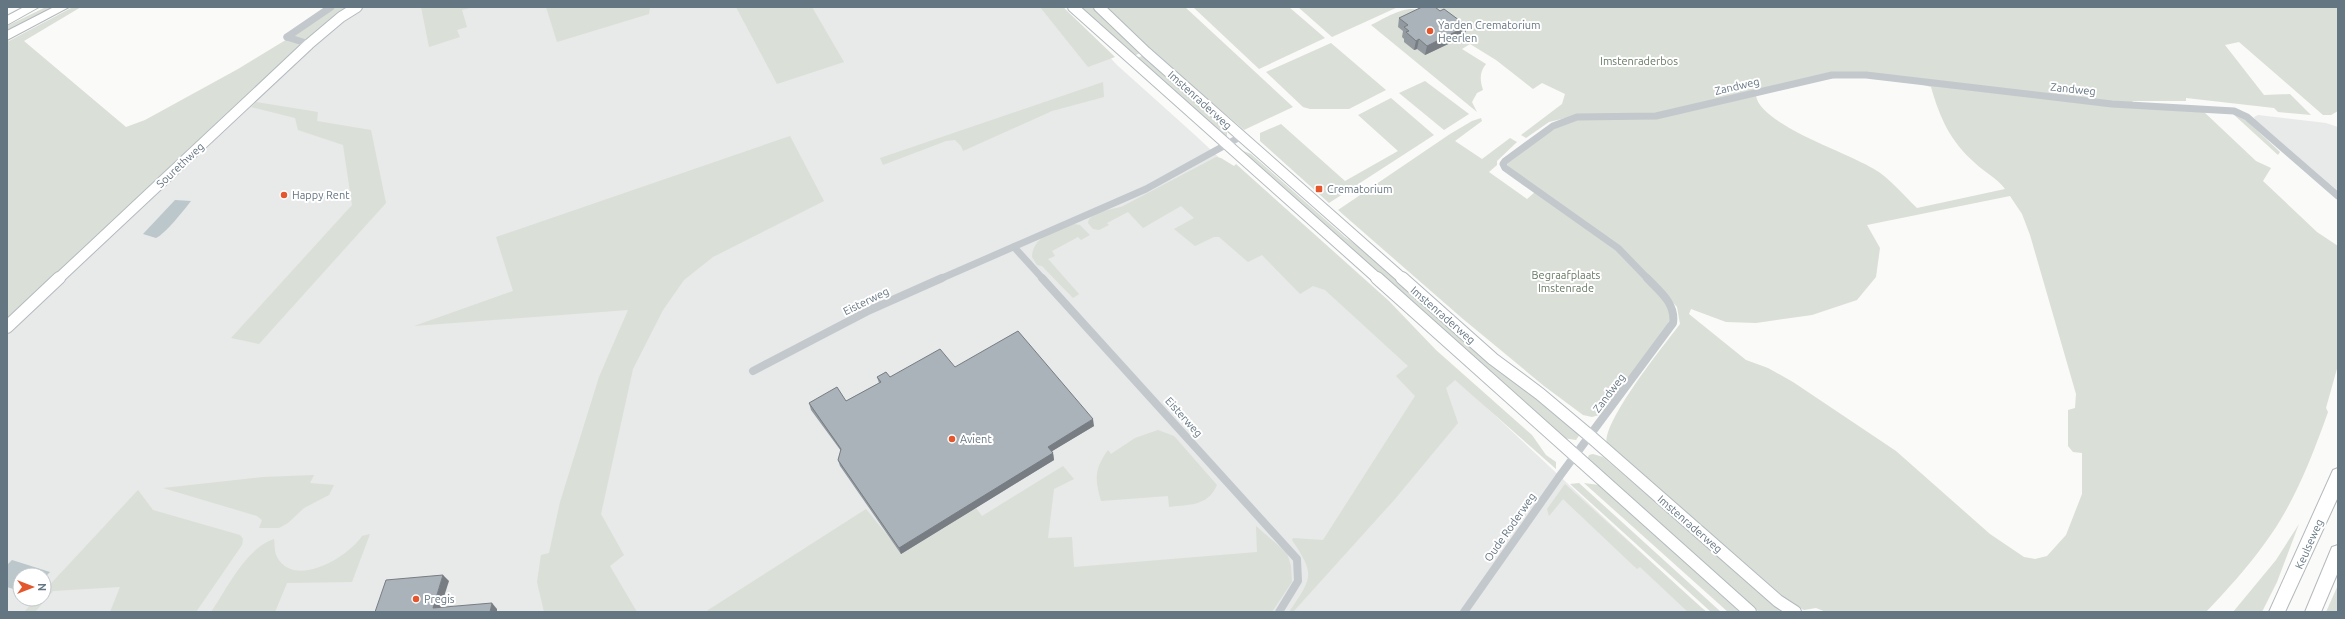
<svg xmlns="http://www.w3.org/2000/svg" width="2345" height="619" font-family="Ubuntu,sans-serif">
<rect width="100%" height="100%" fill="#fafaf8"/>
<!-- built -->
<g fill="#e8e9e9" fill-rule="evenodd">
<path d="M357,7h706l54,58 78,70 510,477h-1698v-285zM20,575h24v24h-24z"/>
<polygon points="2258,115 2326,123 2338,127 2338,191 2255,120 2254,117"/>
</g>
<!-- green -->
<g fill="#dadfd7" fill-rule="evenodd">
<polygon points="46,7 55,7 7,32 7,26"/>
<polygon points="73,7 81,7 24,41 126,127 145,120 238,69 284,41 332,7 357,7 7,322 7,42"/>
<polygon points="421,7 474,7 462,10 467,27 457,30 460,37 429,47"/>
<polygon points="546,7 650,7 649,14 557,42"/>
<polygon points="736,7 812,7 844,62 777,84"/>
<polygon points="1040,7 1063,7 1115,57 1088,67"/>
<polygon points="1076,7 1096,7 1142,52 1130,58"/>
<polygon points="1106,7 1185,7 1293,107 1244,130 1154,53"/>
<polygon points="1193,7 1289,7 1325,38 1259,69"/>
<polygon points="1298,7 1398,7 1332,37"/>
<path d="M1426,7h912v104l-7,4h-8l-84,-73 -14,3 39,50 26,-1 21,21 -33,-3 -4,-4 -88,-10v3h-54l2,2 69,8 53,50 15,7 -8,13 54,51 21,14v119l-12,43 2,4c-16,45 -34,92 -63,131 -18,25 -38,47 -59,69h-380l-10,-4 -12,2 -19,-9 -178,-156c-7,-21 58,-101 73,-121l-3,-17 -37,-40 -132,-99 -1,-6 5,-8 66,-39 -29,7 -23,16 -5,-3 41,-31 3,-10 -23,-11 -9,6 -37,-29 -26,-16 -8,5 24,15c-7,9 -6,16 -3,26l-6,3 -5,9 5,10 -106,-87c12,-6 34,-20 47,-15zM1854,76l59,6 18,5c9,31 19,54 44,76 9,9 22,15 30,26l-88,19c-13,-12 -27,-30 -43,-39 -25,-16 -113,-44 -118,-73l62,-16zM2010,196l12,18 8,21 46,159 -1,14 -7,2v36l5,6 9,1v41l-16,41 -19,21 -12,3 -11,-2 -34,-23 -94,-83 -103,-69 -25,-14 -22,-8 -57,-46 2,-5 35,13 30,1 56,-8 45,-15 19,-23 4,-29 -13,-23z"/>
<polygon points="1331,43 1386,90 1349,109 1310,109 1303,107 1266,72"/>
<polygon points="1144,55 1227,130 1227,137 1133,60"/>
<polygon points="1425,81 1469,114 1444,130 1399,93"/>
<polygon points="1103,82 1104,97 1052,111 963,151 961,146 955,140 946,141 883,165 880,158"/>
<polygon points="1391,98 1434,135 1329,203 1260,141 1260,133 1281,124 1345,181 1398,151 1358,115"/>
<polygon points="256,102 318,112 317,121 371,130 386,203 259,344 231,338 352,205 343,145 298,130 295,118 251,107"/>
<polygon points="2232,113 2247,121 2280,152 2278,155"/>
<polygon points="1481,118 1482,121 1455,141 1482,159 1510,138 1517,142 1497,161 1497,165 1489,172 1527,199 1535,192 1611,245 1665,297 1671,316 1667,326 1603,414 1592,417 1583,415 1544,386 1463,319 1338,210 1450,134 1472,121"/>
<polygon points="790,136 824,201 713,257 684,280 663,310 633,369 601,514 624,555 610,566 637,612 544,612 537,582 541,555 549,553 560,502 599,377 628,310 414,326 513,291 496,237"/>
<polygon points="1236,148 1251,154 1345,237 1380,262 1580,434 1576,440 1563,438"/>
<path d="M1216,157l5,1 13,8 2,-2 153,137 47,49 96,85 14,20 10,7v7l-101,-89 -9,8 12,35 -63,76 -102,113h-4c23,-34 27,-37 3,-72l1,-2 30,2 92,-144 -19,-20 12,-10 -83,-76 -12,-4 -13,8 -38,-39 -14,7 -29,-25h-5l-19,9 -21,-17 20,-11 -13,-12 -38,22 -15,-16 -21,11 2,2 -10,5 -6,-1 -5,-6c2,-13 26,-13 35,-17z"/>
<path d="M1074,224l6,1 10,10 -9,5 -3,-3 -26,14 3,5 -7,3 31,35 -6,4 -31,-32 -5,-1 -5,-8c1,-22 25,-26 42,-33z"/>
<path d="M1158,430l16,6 43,49c-10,22 -27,19 -48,22l-1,-11 -67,5c-6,-23 -7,-31 7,-51l3,4 24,-16z"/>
<polygon points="1593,454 1603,457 1709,548 1788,612 1759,612 1587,460 1589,455"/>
<polygon points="1063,466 1074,479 1054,489 1048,538 1072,537 1074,567 1257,552 1256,526 1287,553 1291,566 1292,582 1272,612 705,612 866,509 902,553 976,508 982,516"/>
<polygon points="314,475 310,483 334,485 329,495 304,508 288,523 279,528 259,528 262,520 257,516 163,488 263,477"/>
<polygon points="1579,483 1721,612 1711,612 1570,484"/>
<polygon points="1584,483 1599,485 1692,564 1714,589 1740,612 1728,612"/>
<polygon points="1565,484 1702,608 1707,612 1688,612 1640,567 1637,569 1563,499 1549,516 1547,509"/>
<polygon points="138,490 153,510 240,535 243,539 242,545 196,612 110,612 120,587 53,591 35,612 24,612 36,599 44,599 44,591"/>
<polygon points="2299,524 2277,582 2262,612 2233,612 2276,560"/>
<path d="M370,534l-18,48 -65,1 -12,29h-64c17,-25 34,-63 63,-73 1,6 0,12 3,18 18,33 72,-1 85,-21z"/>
<polygon points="2338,585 2338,612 2326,612"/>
</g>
<!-- water -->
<g fill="#bbc7cb">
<path d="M175,200l16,1c-7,9 -26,33 -35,37l-13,-4z"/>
<polygon points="12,560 50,572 44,578 44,575 20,575 20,591 7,587 7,565"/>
</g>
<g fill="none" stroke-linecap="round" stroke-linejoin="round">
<defs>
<g id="secondary-far1">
<polyline points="1073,7 1378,279"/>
<polyline points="1099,7 1146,52 1403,279"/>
<polyline points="58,279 309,44 341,17 357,7"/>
</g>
<g id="secondary">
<polyline points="1377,278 1750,612"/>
<polyline points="1402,278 1493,359 1540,394 1590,436 1778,601 1795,612"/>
<polyline points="7,327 59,278"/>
</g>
<g id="highway">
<polygon points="24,7 39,7 7,25 7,16"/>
<polygon points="54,7 69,7 7,40 7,31"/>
<polygon points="2338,468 2338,497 2285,612 2269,612 2333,470"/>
<polygon points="2338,545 2338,572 2321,612 2305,612 2332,547"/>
</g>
</defs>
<!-- secondary-far1 casing -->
<use href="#secondary-far1" stroke="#b3babf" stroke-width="12"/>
<!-- secondary casing -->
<use href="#secondary" stroke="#b3babf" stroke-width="14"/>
<!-- highway casing -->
<use href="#highway" stroke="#b4b9bd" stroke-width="2"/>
<!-- street-far1 -->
<g stroke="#c3c8cc" stroke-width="7">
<polyline points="287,37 331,7"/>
<polyline points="287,37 309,44"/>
<polyline points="1014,247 1043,279"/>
<polyline points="940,279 1146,189 1240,137"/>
<polyline points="1648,279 1618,248 1505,168 1503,164 1505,161 1553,126 1577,117 1656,116 1832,75 1866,75 2112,104 2234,111 2247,117 2338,196"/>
</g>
<!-- street -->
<g stroke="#c3c8cc" stroke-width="8">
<polyline points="1042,278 1297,559 1298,581 1279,612"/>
<polyline points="753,371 870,310 942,278"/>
<path d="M1464,612l95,-135 114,-154c3,-20 -14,-32 -26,-45"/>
</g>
<!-- secondary-far1 -->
<use href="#secondary-far1" stroke="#fff" stroke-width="10"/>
<!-- secondary -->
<use href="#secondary" stroke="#fff" stroke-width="12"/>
<!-- highway -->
<use href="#highway" fill="#fff" fill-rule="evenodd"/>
</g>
<!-- wall -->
<g fill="#929a9f">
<polygon points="1399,18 1465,36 1425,55 1417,49 1414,50 1404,42 1404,39 1402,37 1403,31 1398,27"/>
<polygon points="955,367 1094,426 1052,451 1053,453 1054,460 901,554 840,466 838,460 841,451 811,410 809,403 846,401 879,383 877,377 890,377"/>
</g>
<!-- shaded-wall -->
<g fill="#777d82">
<polygon points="1467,26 1465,36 1425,55 1427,46"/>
<polygon points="1419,39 1417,49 1414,50 1416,41"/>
<polygon points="1093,419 1094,426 1049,453 1048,447"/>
<polygon points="1053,453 1054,460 901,554 899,548"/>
<polygon points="443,575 449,581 439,612 433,608"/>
<polygon points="492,603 497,609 497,612 490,612"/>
</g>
<!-- building -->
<g fill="#aab3b9" stroke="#777d82">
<polygon points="1422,7 1435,7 1440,11 1444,9 1467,26 1427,46 1419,39 1416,41 1406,32 1409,31 1404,27 1408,25 1399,18"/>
<polygon points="1018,331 1093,419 1048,447 1053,453 899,548 838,460 841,449 809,403 837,387 846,401 881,382 877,377 886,372 890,377 940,349 955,367"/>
<polygon points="443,575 433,608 492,603 490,612 375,612 386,580"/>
</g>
<!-- markers -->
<g fill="#e4572e" stroke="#fff" stroke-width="1.5">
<circle cx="1430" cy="31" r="4"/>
<rect x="1315" y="185" width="8" height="8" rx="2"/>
<circle cx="284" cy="195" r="4"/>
<circle cx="952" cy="439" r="4"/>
<circle cx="416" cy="599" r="4"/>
</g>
<g text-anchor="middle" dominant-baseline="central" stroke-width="4" stroke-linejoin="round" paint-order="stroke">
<!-- poi labels -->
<g font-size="11" fill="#657683" stroke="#fff" text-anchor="start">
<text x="1438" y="25">Yarden Crematorium<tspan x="1438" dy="13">Heerlen</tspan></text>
<text x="1327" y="189">Crematorium</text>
<text x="292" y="195">Happy Rent</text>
<text x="960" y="439">Avient</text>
<text x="424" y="599">Pregis</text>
</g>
<!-- park labels -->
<g font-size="11" fill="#687a64" stroke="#fff">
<text x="1639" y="61">Imstenraderbos</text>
<text x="1566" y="275">Begraafplaats<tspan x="1566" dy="13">Imstenrade</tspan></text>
</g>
<!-- street labels -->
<g font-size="11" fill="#657683" stroke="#fff">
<text transform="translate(1737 86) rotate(-13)">Zandweg</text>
<text transform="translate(2073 89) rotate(6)">Zandweg</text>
<text transform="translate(1200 100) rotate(42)">Imstenraderweg</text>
<text transform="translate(180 165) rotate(-43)">Sourethweg</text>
<text transform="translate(866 301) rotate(-26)">Eisterweg</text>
<text transform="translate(1443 315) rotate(41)">Imstenraderweg</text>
<text transform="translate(1609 393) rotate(-53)">Zandweg</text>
<text transform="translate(1184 417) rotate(48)">Eisterweg</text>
<text transform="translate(1690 524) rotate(41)">Imstenraderweg</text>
<text transform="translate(1510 527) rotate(-55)">Oude Roderweg</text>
<text transform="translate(2309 544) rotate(-66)">Keulseweg</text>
</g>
</g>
<!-- border -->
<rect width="2345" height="619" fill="none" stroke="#657683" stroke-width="16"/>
<!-- north arrow -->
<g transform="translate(32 587) rotate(90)"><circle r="19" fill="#ffffff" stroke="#c1c8cd"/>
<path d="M0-3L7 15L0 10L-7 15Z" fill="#e4572e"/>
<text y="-6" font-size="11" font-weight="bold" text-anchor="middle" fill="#657683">N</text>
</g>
</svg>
